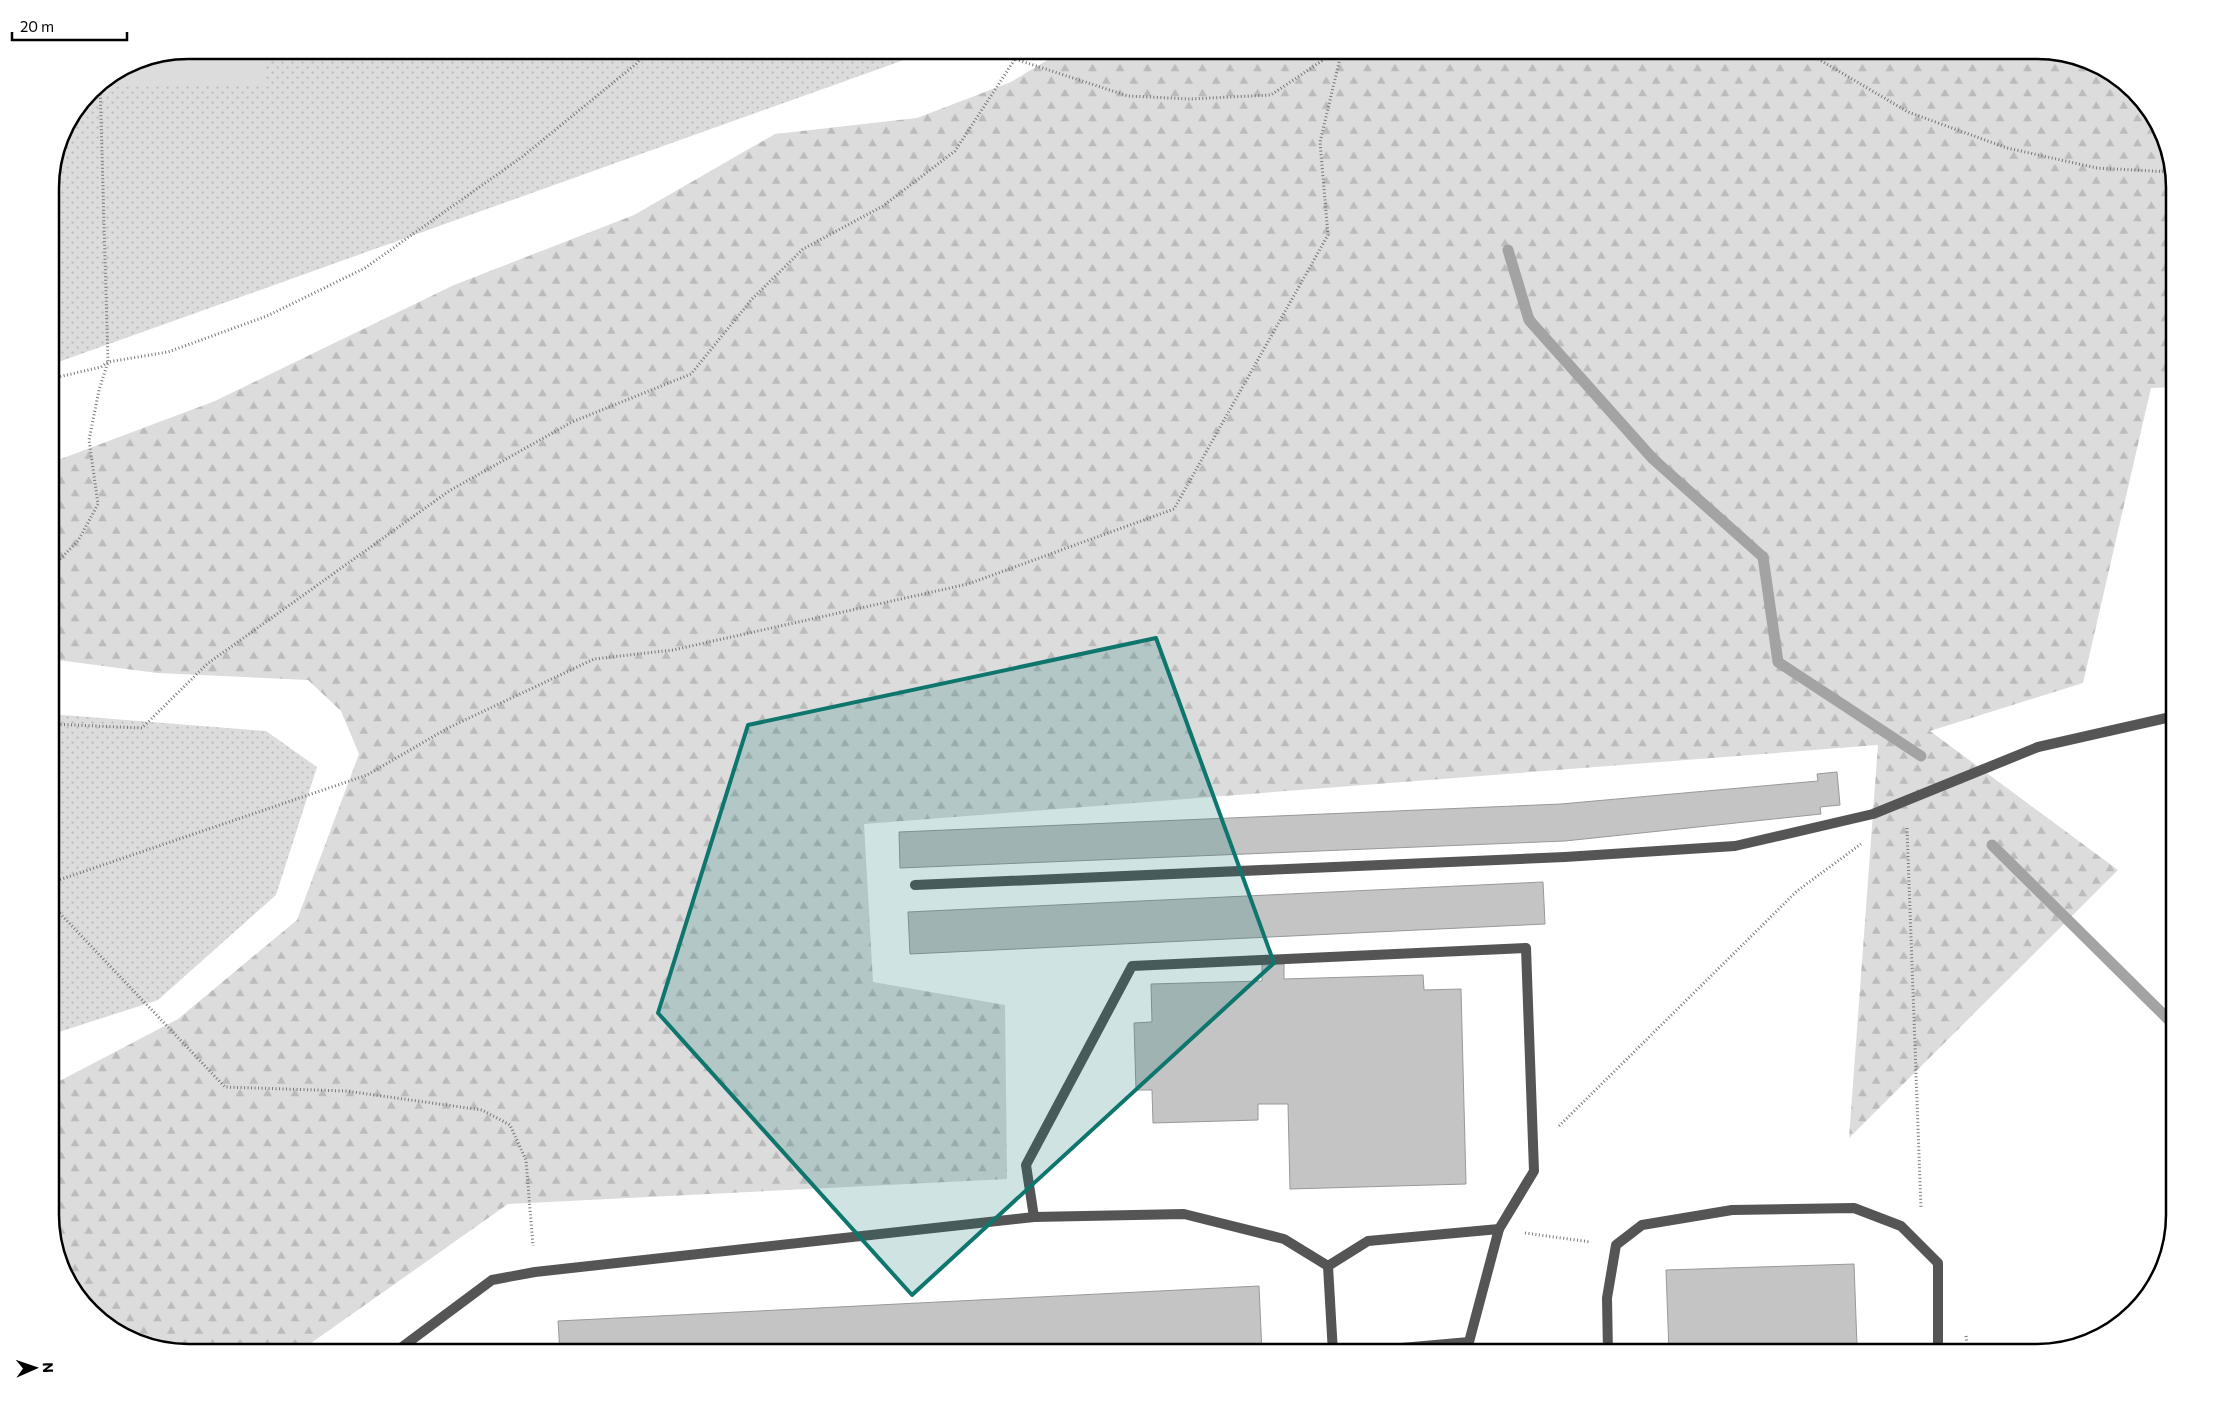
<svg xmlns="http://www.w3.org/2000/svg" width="2225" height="1403" font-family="Commissioner,sans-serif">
<defs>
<pattern id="grass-dots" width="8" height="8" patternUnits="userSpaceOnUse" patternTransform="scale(1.25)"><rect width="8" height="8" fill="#dcdcdc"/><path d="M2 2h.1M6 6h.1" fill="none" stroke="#bbb" stroke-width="1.8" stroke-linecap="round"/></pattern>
<pattern id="forest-firs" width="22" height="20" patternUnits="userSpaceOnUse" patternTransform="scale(1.25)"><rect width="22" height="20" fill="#dcdcdc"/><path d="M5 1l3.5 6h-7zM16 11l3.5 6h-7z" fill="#bbb"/></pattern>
</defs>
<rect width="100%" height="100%" fill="#fff"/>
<!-- grass -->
<g fill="url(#grass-dots)">
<polygon points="187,50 932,50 50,365 50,179 61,135 90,90 135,60"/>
<polygon points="50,714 266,731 317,767 276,895 158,1000 50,1035"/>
</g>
<!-- forest -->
<polygon fill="url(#forest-firs)" points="1064,50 2038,50 2114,73 2157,119 2175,187 2175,387 2151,388 2083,683 1930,731 2118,870 1849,1138 1878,745 864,824 873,982 1005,1005 1007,1179 508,1204 297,1353 187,1353 111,1330 68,1284 50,1224 50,1086 178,1019 297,920 359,754 341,711 308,680 157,673 50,659 50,463 215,401 454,285 634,215 775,134 917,118 1011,82"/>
<!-- park -->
<polygon fill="#dcdcdc" points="187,50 266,50 266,85 105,87 105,80 135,60"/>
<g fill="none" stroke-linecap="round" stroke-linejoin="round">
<!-- stream -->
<g stroke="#a3a3a3" stroke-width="11">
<polyline points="1508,250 1529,320 1653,459 1763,557 1778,662 1921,756"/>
<polyline points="1992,845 2175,1026"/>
</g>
</g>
<!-- building -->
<g fill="#c4c4c4" stroke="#999">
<polygon points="1837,772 1840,805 1820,807 1821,814 1565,841 900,868 899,832 1561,804 1818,781 1817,774"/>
<polygon points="1543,882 1545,924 910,954 908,912"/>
<polygon points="1284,964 1284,979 1423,975 1424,990 1461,989 1466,1184 1290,1189 1288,1104 1258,1104 1258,1120 1153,1123 1152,1090 1136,1090 1134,1023 1152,1022 1151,984 1262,981 1262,965"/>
<polygon points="1854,1264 1857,1346 1669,1352 1666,1270"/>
<polygon points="1259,1286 1262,1353 560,1353 558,1321"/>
</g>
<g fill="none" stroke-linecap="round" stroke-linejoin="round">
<!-- path -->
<g stroke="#777" stroke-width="3" stroke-dasharray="1 2.5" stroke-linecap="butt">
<polyline points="961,50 969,54 1015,59 1128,96 1190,99 1271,95 1338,50"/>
<polyline points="1803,50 1908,112 2007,148 2097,168 2171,172"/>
<polyline points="50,379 101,367 108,362 168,352 267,316 365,268 522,157 636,64 648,50"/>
<polyline points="50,569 78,541 98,504 89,440 99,390 108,362 100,84"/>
<polyline points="50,724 142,728 207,664 449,491 572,422 691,374 752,299 803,249 883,206 955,151 1015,59 1024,50"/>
<polyline points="1907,828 1921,1209"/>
<polyline points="50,883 367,775 448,728 594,659 673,650 968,584 1174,509 1328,235 1320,142 1342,50"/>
<polyline points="50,903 225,1087 346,1091 482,1110 510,1125 526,1160 533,1246"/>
<polyline points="1559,1126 1797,891 1861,844"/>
<polyline points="1525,1233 1591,1242"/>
<polyline points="1966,1336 1968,1353"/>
</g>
<!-- service -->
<g stroke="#555" stroke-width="10">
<polyline points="915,885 1565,857 1735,846 1873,814 2038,747 2175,716"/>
<polyline points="1034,1217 1026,1165 1132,966 1526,948 1534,1171 1499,1229 1469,1342"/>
<polyline points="1328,1266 1368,1241 1499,1229"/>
<polyline points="394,1353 492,1280 535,1272 1034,1217 1184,1214 1284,1239 1328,1266 1333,1353"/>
<polyline points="1345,1353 1469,1342 1470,1353"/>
<polyline points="1608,1353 1607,1298 1616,1245 1642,1225 1732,1210 1854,1208 1901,1226 1938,1263 1938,1353"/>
</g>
</g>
<!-- marked area -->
<path fill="#0f766e" fill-opacity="0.2" stroke="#0f766e" stroke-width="4" stroke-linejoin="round" d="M1156,638l118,325 -362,332 -254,-282 90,-288z"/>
<!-- crop -->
<path d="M0 0H2225V1403H0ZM188 59H2037A129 129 0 0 1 2166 188V1215A129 129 0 0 1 2037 1344H188A129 129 0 0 1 59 1215V188A129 129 0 0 1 188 59Z" fill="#fff" fill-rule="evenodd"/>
<path fill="none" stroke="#000" stroke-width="2.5" d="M188 59H2037A129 129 0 0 1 2166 188V1215A129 129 0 0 1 2037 1344H188A129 129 0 0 1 59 1215V188A129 129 0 0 1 188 59Z"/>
<!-- north arrow -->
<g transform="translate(35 1368) rotate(88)" stroke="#ffffff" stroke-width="4" paint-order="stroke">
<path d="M0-4L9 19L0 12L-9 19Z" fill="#000000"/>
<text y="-8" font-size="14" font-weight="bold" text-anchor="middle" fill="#000000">N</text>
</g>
<!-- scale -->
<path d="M12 32v8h115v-8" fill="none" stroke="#000000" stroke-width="2.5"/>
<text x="20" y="32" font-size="15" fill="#000000" stroke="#ffffff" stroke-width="4" paint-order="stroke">20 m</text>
</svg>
